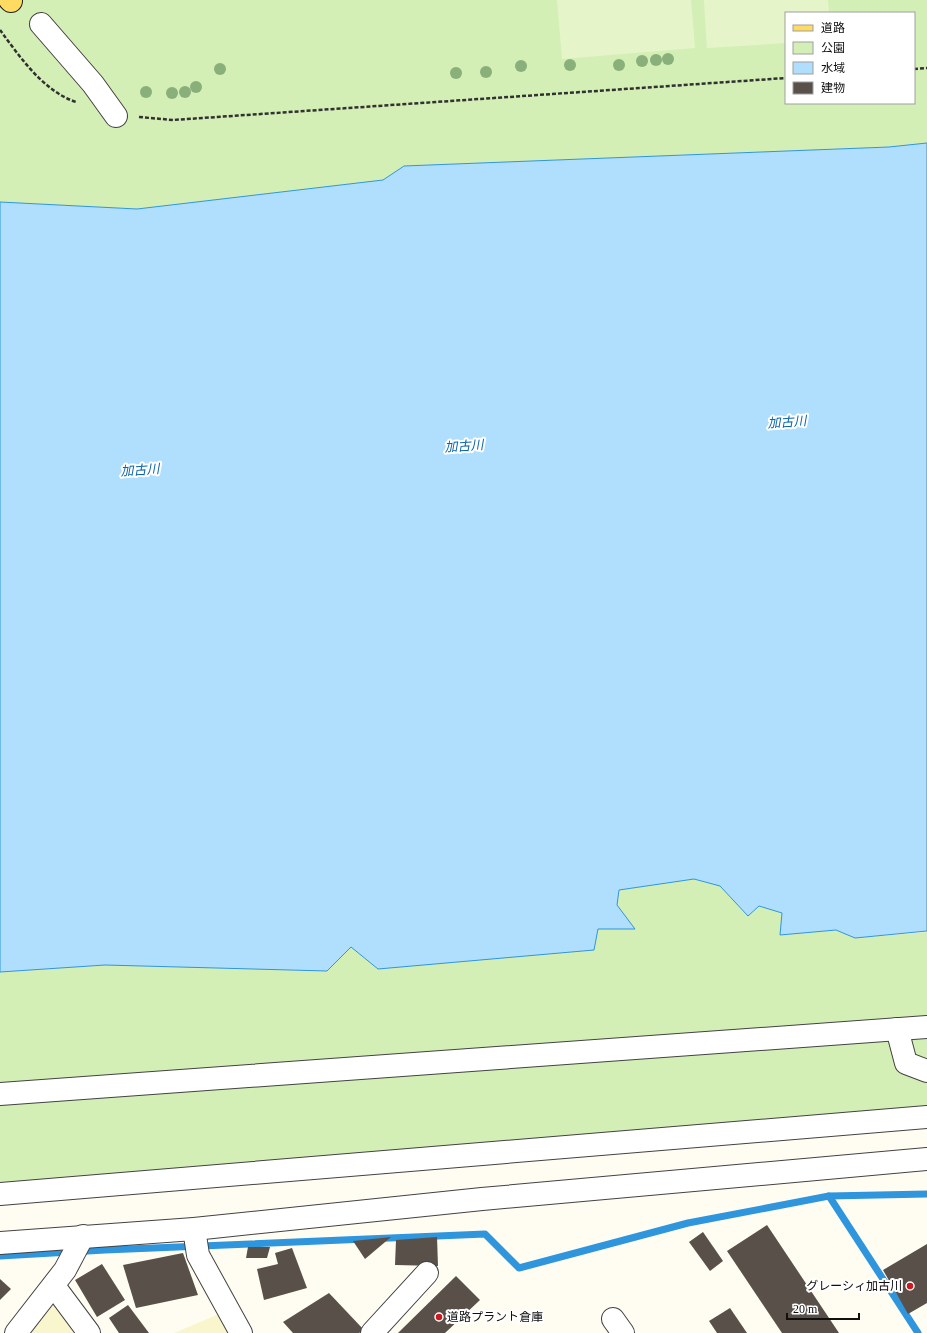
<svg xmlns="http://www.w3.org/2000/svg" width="927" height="1333" font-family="'Times New Roman','Noto Sans JP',serif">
<rect width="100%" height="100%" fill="#fffdf2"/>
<!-- farmland -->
<g fill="#f9f6ce">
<polygon points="54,1304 77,1333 27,1333"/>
<polygon points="219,1314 230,1333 174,1333"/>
</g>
<!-- green -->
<g fill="#d3efb6" fill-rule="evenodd">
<path d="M0,0h927v143l-38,4 -485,19 -21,14 -246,29 -137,-7zM786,13h128v90h-128z"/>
<polygon points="694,879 720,886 748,916 759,906 782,913 780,935 836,930 855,938 927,932 927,1117 0,1187 0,972 351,947 594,950 598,929 617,905 619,890"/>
</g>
<!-- pitch -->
<g fill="#e5f5c9">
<polygon points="557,0 691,0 695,48 562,59"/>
<polygon points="704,0 828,0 829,13 786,13 786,43 707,48"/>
</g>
<!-- water -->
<polygon fill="#b0dffd" stroke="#2f95dc" points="927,143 927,931 855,938 836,930 780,935 782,913 759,906 748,916 720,886 694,879 619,890 617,905 635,929 598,929 594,950 378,969 351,947 327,971 105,965 0,972 0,202 137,209 383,180 404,166 889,147"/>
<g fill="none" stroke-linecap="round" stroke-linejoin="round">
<!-- stream -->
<g stroke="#2f95dc" stroke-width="7">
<polyline points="829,1196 927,1194"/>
<polyline points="0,1256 105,1250 485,1234 519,1268 688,1223 829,1196 918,1333"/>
</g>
</g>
<!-- building -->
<g fill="#59504a">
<polygon points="767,1225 839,1333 782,1333 727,1251"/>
<polygon points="703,1232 723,1261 710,1271 689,1242"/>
<polygon points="391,1237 365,1259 353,1241"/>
<polygon points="437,1237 438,1266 395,1265 396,1240"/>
<polygon points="927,1244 927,1303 908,1314 883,1270"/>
<polygon points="248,1247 270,1247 267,1258 246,1258"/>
<polygon points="292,1248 307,1288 264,1300 257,1269 278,1264 275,1253"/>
<polygon points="183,1253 198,1295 136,1308 123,1265"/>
<polygon points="102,1264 125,1300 97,1317 75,1280"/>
<polygon points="456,1276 480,1300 445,1333 398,1333"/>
<polygon points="0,1279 11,1289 0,1300"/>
<polygon points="329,1293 364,1330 359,1333 293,1333 283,1322"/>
<polygon points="128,1305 149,1333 119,1333 109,1318"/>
<polygon points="730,1308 747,1333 717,1333 709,1321"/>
</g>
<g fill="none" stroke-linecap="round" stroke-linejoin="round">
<defs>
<g id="minor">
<polyline points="41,24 93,84 116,116"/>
<polyline points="897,1029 906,1063 927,1071"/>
<polyline points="0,1094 927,1027"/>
<polyline points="0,1194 927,1117"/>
<polyline points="194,1229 198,1255 241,1333"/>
<polyline points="0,1243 194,1229 482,1199 927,1159"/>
<polyline points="54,1286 89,1333"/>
<polyline points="613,1319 623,1333"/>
<polyline points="16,1333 65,1270 83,1236"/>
<polyline points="372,1333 427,1273"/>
</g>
<polyline id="major" points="10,0 11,1"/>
</defs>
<!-- minor casing -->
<use href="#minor" stroke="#424242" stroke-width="24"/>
<!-- major casing -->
<use href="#major" stroke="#202020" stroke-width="24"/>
<!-- path -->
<g stroke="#313131" stroke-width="2.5" stroke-dasharray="4 2" stroke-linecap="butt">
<path d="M0,30c20,27 43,61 76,72"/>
<polyline points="914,69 927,68"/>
<polyline points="139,117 173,120 786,78"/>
</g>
<!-- minor -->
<use href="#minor" stroke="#fff" stroke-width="22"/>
<!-- major -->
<use href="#major" stroke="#ffdb62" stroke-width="22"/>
</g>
<!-- trees -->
<g fill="#89af7a">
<circle cx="668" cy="59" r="6"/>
<circle cx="656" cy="60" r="6"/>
<circle cx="642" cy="61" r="6"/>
<circle cx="570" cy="65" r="6"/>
<circle cx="619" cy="65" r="6"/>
<circle cx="521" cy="66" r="6"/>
<circle cx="220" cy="69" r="6"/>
<circle cx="486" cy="72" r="6"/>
<circle cx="456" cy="73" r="6"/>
<circle cx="196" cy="87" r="6"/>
<circle cx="146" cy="92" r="6"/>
<circle cx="185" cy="92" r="6"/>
<circle cx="172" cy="93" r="6"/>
</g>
<!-- markers -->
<g fill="#cf171e" stroke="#fff" stroke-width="1.5">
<circle cx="910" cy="1286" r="4"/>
<circle cx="439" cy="1317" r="4"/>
</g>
<g text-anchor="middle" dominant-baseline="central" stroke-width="4" stroke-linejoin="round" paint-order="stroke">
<!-- poi labels -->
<g font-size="12" fill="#0f0f0f" stroke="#fff" text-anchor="end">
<text x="902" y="1286">グレーシィ加古川</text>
<text x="447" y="1317" text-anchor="start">道路プラント倉庫</text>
</g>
<!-- water labels -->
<g font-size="13" font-style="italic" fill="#0a65b0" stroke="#fff">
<text transform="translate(787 422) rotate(-4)">加古川</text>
<text transform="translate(464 446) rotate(-4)">加古川</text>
<text transform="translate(140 470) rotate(-4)">加古川</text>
</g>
</g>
<!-- legend -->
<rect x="785" y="12" width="130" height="92" fill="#ffffff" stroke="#9f9f9f"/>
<rect x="793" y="25" width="20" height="6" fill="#ffdb62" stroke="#9f9f9f"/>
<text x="821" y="32" font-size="12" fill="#0f0f0f">道路</text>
<rect x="793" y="42" width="20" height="12" fill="#d3efb6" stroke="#9f9f9f"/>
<text x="821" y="52" font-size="12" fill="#0f0f0f">公園</text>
<rect x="793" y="62" width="20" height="12" fill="#b0dffd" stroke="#9f9f9f"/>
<text x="821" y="72" font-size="12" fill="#0f0f0f">水域</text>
<rect x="793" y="82" width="20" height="12" fill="#59504a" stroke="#9f9f9f"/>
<text x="821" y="92" font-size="12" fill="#0f0f0f">建物</text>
<!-- scale -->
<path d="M787 1313v6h72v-6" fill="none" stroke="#0f0f0f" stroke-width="2"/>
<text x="793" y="1313" font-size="12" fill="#0f0f0f" stroke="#ffffff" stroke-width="3" paint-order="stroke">20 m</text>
</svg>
